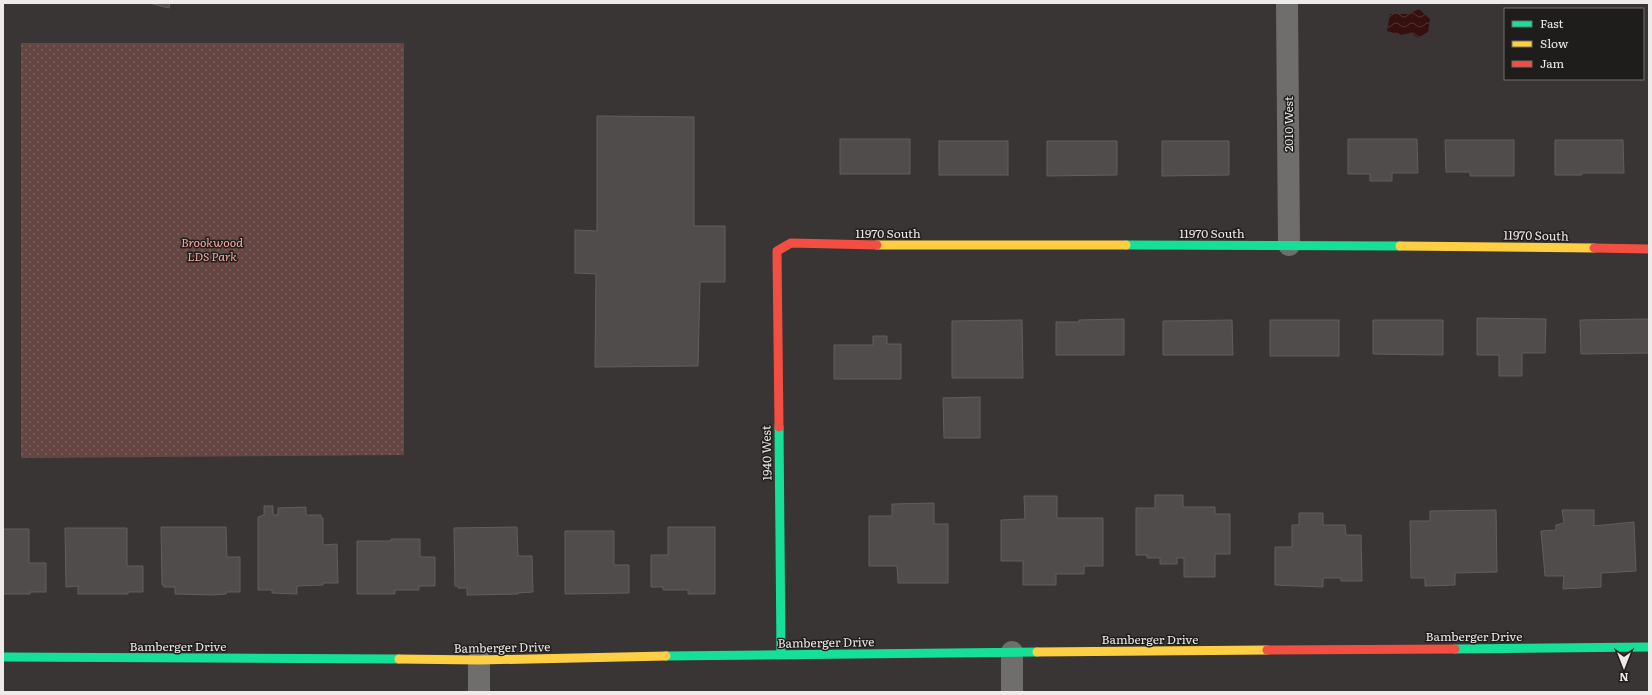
<svg xmlns="http://www.w3.org/2000/svg" width="1652" height="695" font-family="Literata,serif">
<defs>
<pattern id="grass-dots" width="8" height="8" patternUnits="userSpaceOnUse"><rect width="8" height="8" fill="#654643"/><path d="M2 2h.1M6 6h.1" fill="none" stroke="#7b615e" stroke-width="1.8" stroke-linecap="round"/></pattern>
<pattern id="water-waves" width="16" height="10" patternUnits="userSpaceOnUse"><rect width="16" height="10" fill="#35100e"/><path d="M0 5q4-4 8 0t8 0" fill="none" stroke="#533331"/></pattern>
</defs>
<rect width="100%" height="100%" fill="#393534"/>
<!-- grass -->
<polygon fill="url(#grass-dots)" points="21,43 404,43 404,455 21,458"/>
<!-- water -->
<polygon fill="url(#water-waves)" points="1419,9 1430,19 1428,32 1418,38 1411,33 1400,35 1387,31 1390,14 1409,14"/>
<!-- building -->
<g fill="#4f4c4b" stroke="#625e5e">
<polygon points="149,3 170,3 169,8"/>
<polygon points="597,116 694,117 694,226 725,226 725,282 700,282 698,366 595,367 596,274 575,273 575,230 597,231"/>
<rect x="840" y="139" width="70" height="35"/>
<polygon points="1348,139 1417,139 1418,173 1392,173 1392,181 1370,181 1370,174 1348,174"/>
<polygon points="1445,140 1514,140 1514,176 1470,176 1470,172 1446,172"/>
<polygon points="1555,140 1623,140 1624,173 1582,173 1582,175 1555,175"/>
<rect x="939" y="141" width="69" height="34"/>
<polygon points="1047,141 1117,141 1117,175 1047,176"/>
<polygon points="1162,141 1229,141 1229,175 1162,176"/>
<polygon points="1477,318 1546,319 1545,353 1522,353 1522,376 1499,376 1499,355 1477,355"/>
<polygon points="1124,319 1124,355 1056,355 1056,322 1079,322 1079,320"/>
<polygon points="1649,319 1649,353 1581,354 1580,320"/>
<polygon points="1022,320 1023,378 952,378 952,321"/>
<polygon points="1232,320 1233,355 1163,355 1163,321"/>
<rect x="1270" y="320" width="69" height="36"/>
<polygon points="1373,320 1443,320 1443,355 1373,354"/>
<polygon points="873,336 887,336 887,344 901,344 901,379 834,379 834,345 873,345"/>
<polygon points="980,397 980,438 944,438 943,398"/>
<polygon points="1155,495 1183,495 1183,507 1215,507 1215,514 1230,514 1230,554 1215,554 1215,577 1184,577 1184,558 1177,558 1177,564 1160,564 1160,558 1147,558 1147,555 1136,555 1136,508 1155,508"/>
<polygon points="1024,496 1057,496 1057,518 1103,518 1103,566 1084,566 1084,574 1056,574 1056,585 1023,585 1023,561 1001,561 1001,520 1025,519"/>
<polygon points="934,503 934,524 948,524 948,583 898,583 897,566 869,566 869,516 892,516 892,504"/>
<polygon points="264,506 273,506 273,515 278,515 278,508 306,507 306,515 321,515 321,518 323,518 323,545 337,544 338,583 323,583 323,585 297,586 297,594 272,593 272,590 258,590 258,517 264,515"/>
<polygon points="1496,510 1497,572 1455,573 1455,585 1425,586 1425,578 1411,578 1410,521 1430,521 1430,511"/>
<polygon points="1562,510 1594,510 1594,526 1634,522 1636,571 1601,573 1601,587 1563,589 1564,576 1545,576 1541,531 1556,530 1556,525 1564,523"/>
<polygon points="1299,513 1323,513 1323,525 1345,525 1346,535 1361,535 1362,581 1341,581 1341,578 1323,578 1323,587 1275,585 1275,547 1292,547 1292,525 1299,525"/>
<polygon points="161,527 226,527 227,557 240,557 240,592 226,592 226,594 214,595 175,594 175,587 164,587 164,585 162,585"/>
<polygon points="517,527 518,556 532,556 533,592 518,593 518,594 467,595 467,588 458,588 458,586 455,586 454,528"/>
<polygon points="668,527 715,527 715,594 688,594 688,590 663,590 663,587 651,587 651,555 668,555"/>
<polygon points="65,528 127,528 127,566 143,566 143,592 128,592 128,594 78,594 78,586 66,587"/>
<polygon points="3,529 29,529 29,563 46,563 46,592 30,592 30,594 3,594"/>
<polygon points="565,531 614,531 614,565 629,565 629,593 565,594"/>
<polygon points="391,539 420,539 420,557 435,557 435,586 419,586 419,590 395,590 395,594 357,594 357,541 391,541"/>
</g>
<g fill="none" stroke-linecap="round" stroke-linejoin="round">
<!-- street -->
<g stroke="#706e6d" stroke-width="22">
<polyline points="1287,3 1289,245"/>
<polyline points="1012,652 1012,692"/>
<polyline points="479,660 479,692"/>
</g>
<!-- fast -->
<g stroke="#16e098" stroke-width="9">
<polyline points="1126,245 1400,246"/>
<polyline points="779,427 781,654"/>
<polyline points="1455,649 1649,647"/>
<polyline points="666,656 1037,652"/>
<polyline points="3,657 399,659"/>
</g>
<!-- slow -->
<g stroke="#ffcf43" stroke-width="9">
<polyline points="877,245 1126,245"/>
<polyline points="1400,246 1594,248"/>
<polyline points="1037,652 1267,650"/>
<polyline points="399,659 479,660 666,656"/>
</g>
<!-- jam -->
<g stroke="#f24e42" stroke-width="9">
<polyline points="1594,248 1649,249"/>
<polyline points="779,427 777,251 791,243 877,245"/>
<polyline points="1267,650 1455,649"/>
</g>
</g>
<g text-anchor="middle" dominant-baseline="central" stroke-width="3" stroke-linejoin="round" paint-order="stroke">
<!-- street labels -->
<g font-size="12" fill="#eeeae9" stroke="#1f1c1c">
<text transform="translate(1288 124) rotate(-90)">2010 West</text>
<text x="888" y="233">11970 South</text>
<text x="1212" y="233">11970 South</text>
<text transform="translate(1536 235) rotate(1)">11970 South</text>
<text transform="translate(766 453) rotate(-91)">1940 West</text>
<text x="1474" y="636">Bamberger Drive</text>
<text x="1150" y="639">Bamberger Drive</text>
<text transform="translate(826 642) rotate(-1)">Bamberger Drive</text>
<text x="178" y="646">Bamberger Drive</text>
<text transform="translate(502 647) rotate(-1)">Bamberger Drive</text>
</g>
<!-- park labels -->
<g font-size="12" font-style="italic" fill="#faaaa1" stroke="#1f1c1c">
<text x="212" y="242">Brookwood<tspan x="212" dy="14">LDS Park</tspan></text>
</g>
</g>
<!-- border -->
<rect width="1652" height="695" fill="none" stroke="#eeeae9" stroke-width="8"/>
<!-- legend -->
<rect x="1504" y="8" width="140" height="72" fill="#1f1c1c" stroke="#726e6e"/>
<rect x="1512" y="21" width="20" height="6" fill="#16e098" stroke="#726e6e"/>
<text x="1540" y="28" font-size="12" fill="#eeeae9">Fast</text>
<rect x="1512" y="41" width="20" height="6" fill="#ffcf43" stroke="#726e6e"/>
<text x="1540" y="48" font-size="12" fill="#eeeae9">Slow</text>
<rect x="1512" y="61" width="20" height="6" fill="#f24e42" stroke="#726e6e"/>
<text x="1540" y="68" font-size="12" fill="#eeeae9">Jam</text>
<!-- north arrow -->
<g transform="translate(1624 667) rotate(180)" stroke="#1f1c1c" stroke-width="3" paint-order="stroke">
<path d="M0-3L7 15L0 10L-7 15Z" fill="#eeeae9"/>
<text y="-6" font-size="11" font-weight="bold" text-anchor="middle" fill="#eeeae9">N</text>
</g>
</svg>
